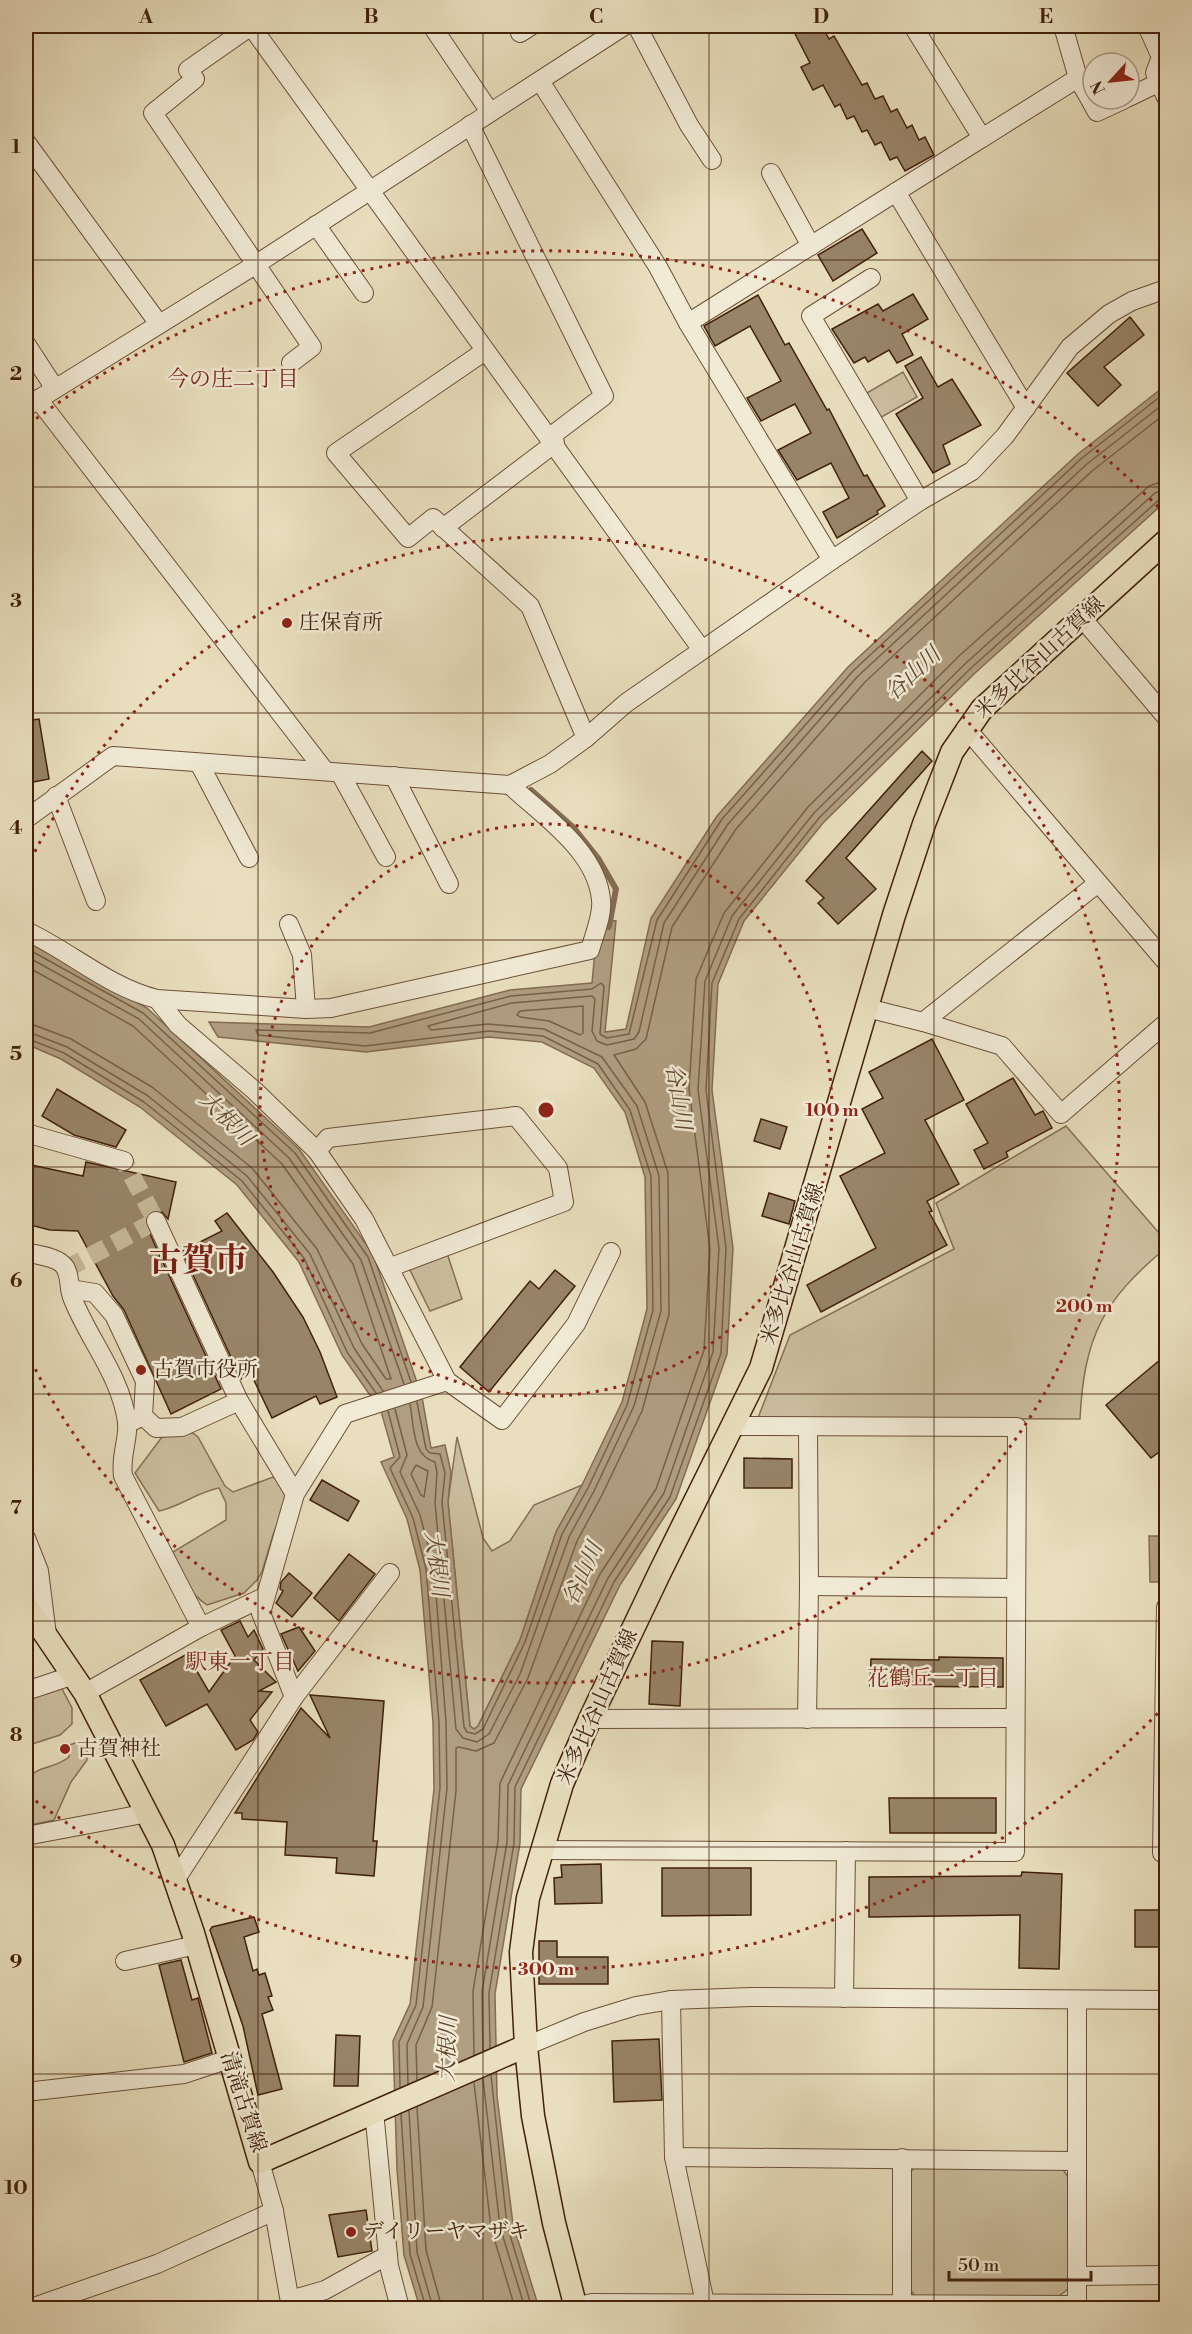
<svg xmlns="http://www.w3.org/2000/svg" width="1192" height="2334" font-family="'Libre Bodoni','Noto Serif JP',serif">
<rect width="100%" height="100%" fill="#e9dfbe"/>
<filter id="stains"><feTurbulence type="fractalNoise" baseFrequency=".00333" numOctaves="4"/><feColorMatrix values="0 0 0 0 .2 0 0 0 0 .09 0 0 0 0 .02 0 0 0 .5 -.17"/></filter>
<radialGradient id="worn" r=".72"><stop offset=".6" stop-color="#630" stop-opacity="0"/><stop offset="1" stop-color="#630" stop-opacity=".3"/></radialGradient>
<!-- green -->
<g fill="#ccbfa0" stroke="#867056" stroke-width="1.5">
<polygon points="903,372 917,397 878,419 865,394"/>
<path d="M1066,1126l100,115v7c-63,52 -82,89 -86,171l-322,-1 32,-83 164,-86 -18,-46z"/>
<polygon points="447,1253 462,1299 430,1311 410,1270 415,1262"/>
<path d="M193,1433l5,4 27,49 8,6 40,-15 8,7 7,15 -15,36 -11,37 -5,8 -13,13 -37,12c-19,-13 -29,-30 -34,-53l53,-32v-17l-7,-15c-22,4 -39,19 -60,23l-24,-38 27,-36z"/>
<polygon points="457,1437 483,1538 492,1551 510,1541 534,1505 582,1485 556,1532 520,1640 478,1726 474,1729 470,1726 448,1502"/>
<polygon points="60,1685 72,1708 72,1724 60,1735 26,1746 26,1697"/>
<path d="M82,1741l5,9v10l-16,22 -17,38 -28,6v-45c12,-17 27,-11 43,-24v-12z"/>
<polygon points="917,2166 1062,2168 1068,2177 1068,2289 1059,2296 915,2296 910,2289 910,2172"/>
</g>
<!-- water -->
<g fill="#b09e81" stroke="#846c52" stroke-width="1.5">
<polygon points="1166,385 1166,501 975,673 823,823 744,921 718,984 712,1090 733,1248 727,1354 676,1499 620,1585 521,1789 520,1843 495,1994 497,2096 513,2224 539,2308 420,2308 404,2255 397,2169 393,2041 410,2004 434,1789 433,1722 420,1570 407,1519 381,1462 394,1457 381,1411 342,1355 299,1262 237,1185 140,1107 61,1059 26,1044 26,941 147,1008 299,1149 373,1254 422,1397 431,1448 445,1445 451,1472 448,1502 470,1726 474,1729 478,1726 520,1640 556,1532 582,1485 622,1402 647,1309 645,1177 625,1112 594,1068 542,1042 489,1037 366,1052 218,1037 209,1022 369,1027 510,990 592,983 598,919 616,921 605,1032 626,1029 651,918 717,816 848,667 1078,454"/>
<polygon points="1149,1536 1166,1536 1166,1582 1150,1582"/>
</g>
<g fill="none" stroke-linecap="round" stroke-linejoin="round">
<!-- shore -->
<g stroke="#786046" stroke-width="1.5">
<polyline points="26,948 143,1013 295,1153 368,1257 411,1382"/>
<polyline points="26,956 139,1019 289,1158 361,1260 404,1384"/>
<polyline points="26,966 133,1026 282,1164 353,1264 391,1379 386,1379 362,1344 317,1249 252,1168 152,1087 71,1039 26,1022"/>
<polygon points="583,1006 583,1033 580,1035 549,1021 520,1017 517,1015 520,1011"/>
<polyline points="26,1031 67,1047 148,1096 247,1176 310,1254 354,1348 383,1391"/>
<polyline points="26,1038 64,1053 144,1102 242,1181 304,1258 347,1352 376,1393"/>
<polyline points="417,1402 426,1449 430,1453 440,1454 445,1473 442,1502 464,1727 467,1732 475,1734 483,1729 525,1642 562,1534 588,1488 627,1405 653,1310 651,1176 630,1110 598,1064 543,1036 489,1031 365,1046 258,1035 256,1030 370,1033 511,996 592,989 601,983 604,986 600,1034 607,1038 629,1034 657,920 722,819 853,671 1082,458 1166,392"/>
<path d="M410,1404c4,21 2,52 25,58l2,11 -2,30 21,226 7,9 14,4 12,-8 31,-60 49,-137 25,-46 40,-85 27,-95 -2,-135 -22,-70 -35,-49 -58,-28 -56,-5 -57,6 -3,-4 84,-23 80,-7 3,3 -3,32 5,10 10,4 27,-6 5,-7 25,-109 64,-99 130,-148 229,-212 79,-62"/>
<polyline points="395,1409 407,1455 400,1472 420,1515 434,1568 446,1722 447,1788 423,2007 407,2044 408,2084"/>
<polyline points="388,1411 400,1457 390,1468 413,1518 426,1569 439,1722 440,1788 416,2005 399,2042 400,2087"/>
<polygon points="416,1465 428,1471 424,1497 421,1495 411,1474"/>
<polyline points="490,2048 489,1993 514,1843 515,1787 614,1582 670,1497 721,1353 726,1248 706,1090 712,983 739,919 819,818 971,668 1160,499 1166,497"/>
<polyline points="483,2051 482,1992 507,1842 508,1785 608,1578 664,1493 713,1352 719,1248 698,1090 705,981 732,916 814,813 966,663 1155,493 1166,489"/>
<polyline points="474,2055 473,1991 498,1841 500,1783 600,1574 656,1489 704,1350 710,1249 689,1089 696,979 724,913 808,807 959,656 1149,486 1166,480"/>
<polyline points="491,2075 507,2225 532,2308"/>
<polyline points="483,2079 500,2227 525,2308"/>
<polyline points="417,2080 416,2045 432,2007 456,1791 456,1748 459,1747 476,1751 494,1743 528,1678 577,1541 602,1495 642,1411 669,1314 668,1173 645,1102 614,1055 636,1049 646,1039 672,927 736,829 865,682 1092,471 1166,413"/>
<polyline points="474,2083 491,2228 515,2308"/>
<polyline points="417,2107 426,2250 442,2308"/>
<polyline points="409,2111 417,2252 433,2308"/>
<polyline points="401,2114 410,2254 426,2308"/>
</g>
<!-- stream -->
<polyline stroke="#846c52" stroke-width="6" points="531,790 574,828 598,858 616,889 609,927"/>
</g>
<!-- building -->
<g fill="#988468" stroke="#41210b" stroke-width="1.5">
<polygon points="791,26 822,26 829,39 834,36 862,85 867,83 875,99 883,96 891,112 897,109 907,128 912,125 919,140 925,137 934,155 905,171 897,157 890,160 881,142 875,145 867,130 862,132 854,116 847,119 840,104 835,107 823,85 813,90 801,67 810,63"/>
<polygon points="862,229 877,253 833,281 818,255"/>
<polygon points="913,294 928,319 902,334 913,355 897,363 889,350 868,362 865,357 854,363 832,329 878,304 883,311"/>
<polygon points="758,295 785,345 789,343 827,410 829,409 864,476 867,475 885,506 877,511 878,514 837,538 823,512 849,498 831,463 797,480 778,450 811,433 795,404 761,421 747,398 781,381 750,326 715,346 704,326"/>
<polygon points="1130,317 1144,335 1104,367 1121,385 1098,406 1067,373"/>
<polygon points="921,357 938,387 952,379 981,425 943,445 950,464 933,473 896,414 923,398 905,366"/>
<polygon points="39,719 49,779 28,783 26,765 26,721"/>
<polygon points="922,751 932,761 846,858 876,889 838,924 818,903 824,898 806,881"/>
<polygon points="932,1039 964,1100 925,1120 959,1184 927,1201 932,1211 929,1212 947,1245 821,1312 807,1285 876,1248 840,1176 885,1153 862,1109 883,1098 869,1072"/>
<polygon points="1013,1078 1035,1115 1043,1111 1052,1128 1006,1152 1008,1157 984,1169 974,1150 988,1143 966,1104"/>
<polygon points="57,1089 126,1130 116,1147 74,1135 42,1116"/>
<polygon points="761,1119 787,1127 780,1149 754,1141"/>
<polygon points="86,1162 176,1182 168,1219 162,1212 152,1211 144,1214 146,1225 160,1256 159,1262 162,1260 221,1389 171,1414 124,1310 113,1296 78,1231 50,1230 26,1224 26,1189 31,1165 83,1176"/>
<polygon points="769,1193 795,1201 789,1224 762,1216"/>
<polygon points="227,1213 273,1272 303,1317 320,1352 337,1397 320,1404 316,1396 272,1418 251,1374 241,1379 182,1251 222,1231 215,1221"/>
<polygon points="555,1270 575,1286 489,1392 460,1367 530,1281 539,1289"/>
<polygon points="1167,1354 1167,1446 1151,1458 1106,1405"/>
<polygon points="744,1458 792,1459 792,1488 744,1488"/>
<polygon points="322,1480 359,1501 348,1521 310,1500"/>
<polygon points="349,1554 375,1574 339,1621 314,1598"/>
<polygon points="289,1573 312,1593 292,1617 276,1603 283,1591 280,1589 281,1582"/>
<polygon points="240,1621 248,1637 254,1630 263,1649 254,1660 276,1682 259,1691 272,1692 250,1720 258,1732 253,1740 236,1750 207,1704 166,1726 140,1680 187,1654 209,1692 235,1656 221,1630"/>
<polygon points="299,1627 315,1651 298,1671 281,1634"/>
<polygon points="652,1641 683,1642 680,1706 649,1704"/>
<polygon points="939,1657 1003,1658 1003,1687 870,1686 871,1659 939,1660"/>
<polygon points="310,1695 384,1701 373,1841 377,1841 374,1876 336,1873 337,1858 285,1855 287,1822 242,1819 242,1813 235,1813 301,1708 330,1738"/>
<polygon points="889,1798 996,1798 996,1833 890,1833"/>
<polygon points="601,1864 602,1903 555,1904 554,1878 562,1877 561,1865"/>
<polygon points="662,1868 751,1868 751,1915 662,1916"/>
<polygon points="1022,1872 1062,1874 1059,1969 1019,1968 1020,1915 869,1917 869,1877 1021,1876"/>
<rect x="1135" y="1910" width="32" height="37"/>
<polygon points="254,1917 259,1932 244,1937 253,1971 257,1969 259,1975 265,1973 272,1996 268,1997 273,2010 262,2014 282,2089 258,2095 243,2026 210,1930 212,1927"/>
<polygon points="539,1941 557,1941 557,1957 608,1957 608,1984 539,1984"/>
<polygon points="181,1960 192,2000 198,1998 212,2053 184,2062 159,1965"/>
<polygon points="336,2035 360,2036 358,2086 334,2086"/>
<polygon points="659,2039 662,2100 614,2102 612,2041"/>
<polygon points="366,2210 372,2251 338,2257 329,2215"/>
</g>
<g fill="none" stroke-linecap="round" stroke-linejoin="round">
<!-- minor-tunnel -->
<polyline stroke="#c7b99a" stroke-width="18" stroke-dasharray="18 9" stroke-linecap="butt" points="66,1269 156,1221 124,1161"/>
<defs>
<g id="minor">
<polyline points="251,26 702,650"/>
<polyline points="251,26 188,70 195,79 153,113 312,347 291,363"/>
<polyline points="432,26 490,112"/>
<polyline points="637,26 689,125 712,160"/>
<polyline points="913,26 982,138 1078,78 1097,112 1125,99"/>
<polyline points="1063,26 1078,78"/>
<polyline points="1147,26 1161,57 1155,73 1166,97"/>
<polyline points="520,33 531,26"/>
<polyline points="540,81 658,267 688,323 832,560"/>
<polyline points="1129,97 1158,83"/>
<polyline points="470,125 604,396 550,437"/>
<polyline points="26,142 159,324"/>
<polyline points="771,173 811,246"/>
<polyline points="896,192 1026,408"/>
<polyline points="316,225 364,293"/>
<polyline points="871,278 811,316 920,501"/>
<polyline points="688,323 982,138"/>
<polyline points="26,344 54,387"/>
<polyline points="485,351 336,453 408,538 433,518 530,606 586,738"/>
<polyline points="38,399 325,771"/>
<polyline points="26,407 255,265 624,26"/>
<polyline points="443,528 555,443"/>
<polyline points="1082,618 1166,717"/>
<polyline points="966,728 1166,962"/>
<polyline points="199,763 249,858"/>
<polyline points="340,773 386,857"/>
<polyline points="394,776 449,884"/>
<polyline points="56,796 96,901"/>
<polyline points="26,819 113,756 510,785 550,764 586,738 626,703 832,560 920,501 972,471 1005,436 1070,347 1109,314 1132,301 1166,289"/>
<polyline points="289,924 302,955 306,1009"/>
<path d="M26,931c44,20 82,56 131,68l149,10 25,-1 259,-58c4,-15 13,-35 11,-50 -4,-49 -58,-84 -91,-115"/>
<polyline points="157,999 178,1025 255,1091 317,1151 364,1219 447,1381 502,1420 576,1324 611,1252"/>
<polyline points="867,1008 923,1022 1098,883"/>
<polyline points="923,1022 1002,1046 1061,1114 1166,1023"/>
<polyline points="26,1133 124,1161"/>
<polyline points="317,1151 328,1138 516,1116 558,1168 564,1202 391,1267"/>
<polyline points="156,1221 239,1401 295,1494"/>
<path d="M26,1252c10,3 26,4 35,11 10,7 7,23 11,34 16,42 49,79 55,125 2,17 -7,33 -4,54l78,151"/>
<polyline points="70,1289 95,1293 114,1315 145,1381 143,1416 127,1424"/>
<polyline points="143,1416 156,1428 182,1427 239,1401"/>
<polyline points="26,1538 39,1571 47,1635"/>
<polyline points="809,1586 1016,1588"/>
<polyline points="1166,1607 1162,1853 1166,1853"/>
<polyline points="26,1691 74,1675"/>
<polyline points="85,1693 201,1627 264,1597"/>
<polyline points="294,1697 261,1613 295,1494 345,1414 447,1381"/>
<polyline points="590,1719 1015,1718"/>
<polyline points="807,1719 809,1586 808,1427"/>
<polyline points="26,1836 148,1813"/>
<polyline points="541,1850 1015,1852 1017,1427 735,1426"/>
<polyline points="176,1879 294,1697 390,1573"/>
<polyline points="125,1961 196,1945"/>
<polyline points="844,1998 846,1851"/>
<polyline points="671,2000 674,2157 706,2308"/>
<polyline points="1077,2000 1077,2308"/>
<polyline points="526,2046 584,2022 636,2006 671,2000 751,1997 1166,2000"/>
<polyline points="26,2092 184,2074 229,2059"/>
<polyline points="374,2111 389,2266 400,2308"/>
<polyline points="674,2157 1077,2161"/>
<polyline points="260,2162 274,2211 291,2308"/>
<polyline points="1078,2276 1166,2275"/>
<polyline points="290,2300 325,2290 388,2255"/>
<polyline points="902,2304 902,2158"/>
<polyline points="31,2308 157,2264 274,2211"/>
<polyline points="570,2308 592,2303 1077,2305"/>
</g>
<g id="major">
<polyline points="26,1606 85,1693 163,1845 193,1933 260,2162 526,2046"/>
<polyline points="576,2308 554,2223 533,2116 526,2046 521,1952 528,1898 562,1784 590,1719 659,1574 761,1368 894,915 924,824 952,752 982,709 1166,541"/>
</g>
</defs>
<!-- minor casing -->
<use href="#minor" stroke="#6b5038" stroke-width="20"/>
<!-- major casing -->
<use href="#major" stroke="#41210b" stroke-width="25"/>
<!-- minor -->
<use href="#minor" stroke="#f1ead5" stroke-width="18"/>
<!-- major -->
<use href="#major" stroke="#e9dfbe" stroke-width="22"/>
</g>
<!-- grid -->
<path fill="none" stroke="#41210b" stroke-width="1.5" stroke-opacity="0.55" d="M258,26v2282M483,26v2282M709,26v2282M934,26v2282M26,260h1140M26,487h1140M26,713h1140M26,940h1140M26,1167h1140M26,1394h1140M26,1621h1140M26,1847h1140M26,2074h1140"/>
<!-- distance rings -->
<g fill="none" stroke="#8f2418" stroke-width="3" stroke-dasharray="3 6">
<circle cx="546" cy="1110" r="286"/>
<path d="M27 868A573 573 0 1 1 27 1352"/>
<path d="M1164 1707A859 859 0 0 1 29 1796M29 424A859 859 0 0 1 1164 513"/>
</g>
<!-- markers -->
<g fill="#8f2418" stroke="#f1ead5" stroke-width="2">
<circle cx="287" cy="623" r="6"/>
<circle cx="141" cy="1370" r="6"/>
<circle cx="65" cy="1749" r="6"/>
<circle cx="351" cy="2232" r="6"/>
</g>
<g text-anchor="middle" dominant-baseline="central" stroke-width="5" stroke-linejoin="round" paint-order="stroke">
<!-- poi labels -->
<g font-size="21" fill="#41210b" stroke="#f1ead5" text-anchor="start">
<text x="299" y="623">庄保育所</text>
<text x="153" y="1370">古賀市役所</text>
<text x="77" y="1749">古賀神社</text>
<text x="363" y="2232">デイリーヤマザキ</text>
</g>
<!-- street labels -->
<g font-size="21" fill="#41210b" stroke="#f1ead5">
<text transform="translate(1040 658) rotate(-43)">米多比谷山古賀線</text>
<text transform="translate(793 1264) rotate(-73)">米多比谷山古賀線</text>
<text transform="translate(598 1707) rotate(-66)">米多比谷山古賀線</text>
<text transform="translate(243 2102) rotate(72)">清滝古賀線</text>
</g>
<!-- neighbourhood labels -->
<g font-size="22" fill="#7a1f14" stroke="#f1ead5">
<text x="233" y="379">今の庄二丁目</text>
<text x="240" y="1662">駅東一丁目</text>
<text x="933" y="1678">花鶴丘一丁目</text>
</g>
<!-- water labels -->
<g font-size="22" font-style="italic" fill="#62462e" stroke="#f1ead5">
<text transform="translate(913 674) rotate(-43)">谷山川</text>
<text transform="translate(678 1097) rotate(81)">谷山川</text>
<text transform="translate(226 1119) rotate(45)">大根川</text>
<text transform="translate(436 1564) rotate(83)">大根川</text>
<text transform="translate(583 1574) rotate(-66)">谷山川</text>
<text transform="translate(448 2049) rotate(-88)">大根川</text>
</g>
<!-- town labels -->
<g font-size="33" font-weight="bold" fill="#7a1f14" stroke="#f1ead5">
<text x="198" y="1261">古賀市</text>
</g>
</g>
<circle cx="546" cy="1110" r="9" fill="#8f2418" stroke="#f1ead5" stroke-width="3"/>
<g font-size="18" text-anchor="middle" font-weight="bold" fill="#8f2418" stroke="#f1ead5" stroke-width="5" stroke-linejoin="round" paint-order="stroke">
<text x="832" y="1116">100 m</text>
<text x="1084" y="1312">200 m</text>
<text x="546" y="1975">300 m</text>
</g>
<!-- margin -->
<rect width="1192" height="2334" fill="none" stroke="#e9dfbe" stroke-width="66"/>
<!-- north arrow -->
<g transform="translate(1111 81) rotate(243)"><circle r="28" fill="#f1ead5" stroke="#ab9a84" stroke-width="1.5"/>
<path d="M0-4.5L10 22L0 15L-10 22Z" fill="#8f2418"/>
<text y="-9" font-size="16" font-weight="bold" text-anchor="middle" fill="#41210b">N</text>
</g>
<!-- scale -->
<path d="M949 2271v9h142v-9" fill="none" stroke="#41210b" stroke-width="3"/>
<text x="958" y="2271" font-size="18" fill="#41210b" stroke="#f1ead5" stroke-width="4.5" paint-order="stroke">50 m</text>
<rect x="33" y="33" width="1126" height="2268" fill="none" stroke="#41210b" stroke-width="2"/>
<g font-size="20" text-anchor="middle" font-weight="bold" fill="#41210b">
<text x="146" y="23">A</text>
<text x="371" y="23">B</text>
<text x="596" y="23">C</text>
<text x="821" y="23">D</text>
<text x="1046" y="23">E</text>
<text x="16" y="153">1</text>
<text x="16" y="380">2</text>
<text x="16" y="607">3</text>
<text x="16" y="834">4</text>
<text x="16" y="1060">5</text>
<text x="16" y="1287">6</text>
<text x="16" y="1514">7</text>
<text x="16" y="1741">8</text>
<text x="16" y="1968">9</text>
<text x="16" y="2194">10</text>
</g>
<rect width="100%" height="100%" filter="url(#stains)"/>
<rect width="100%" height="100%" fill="url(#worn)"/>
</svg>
